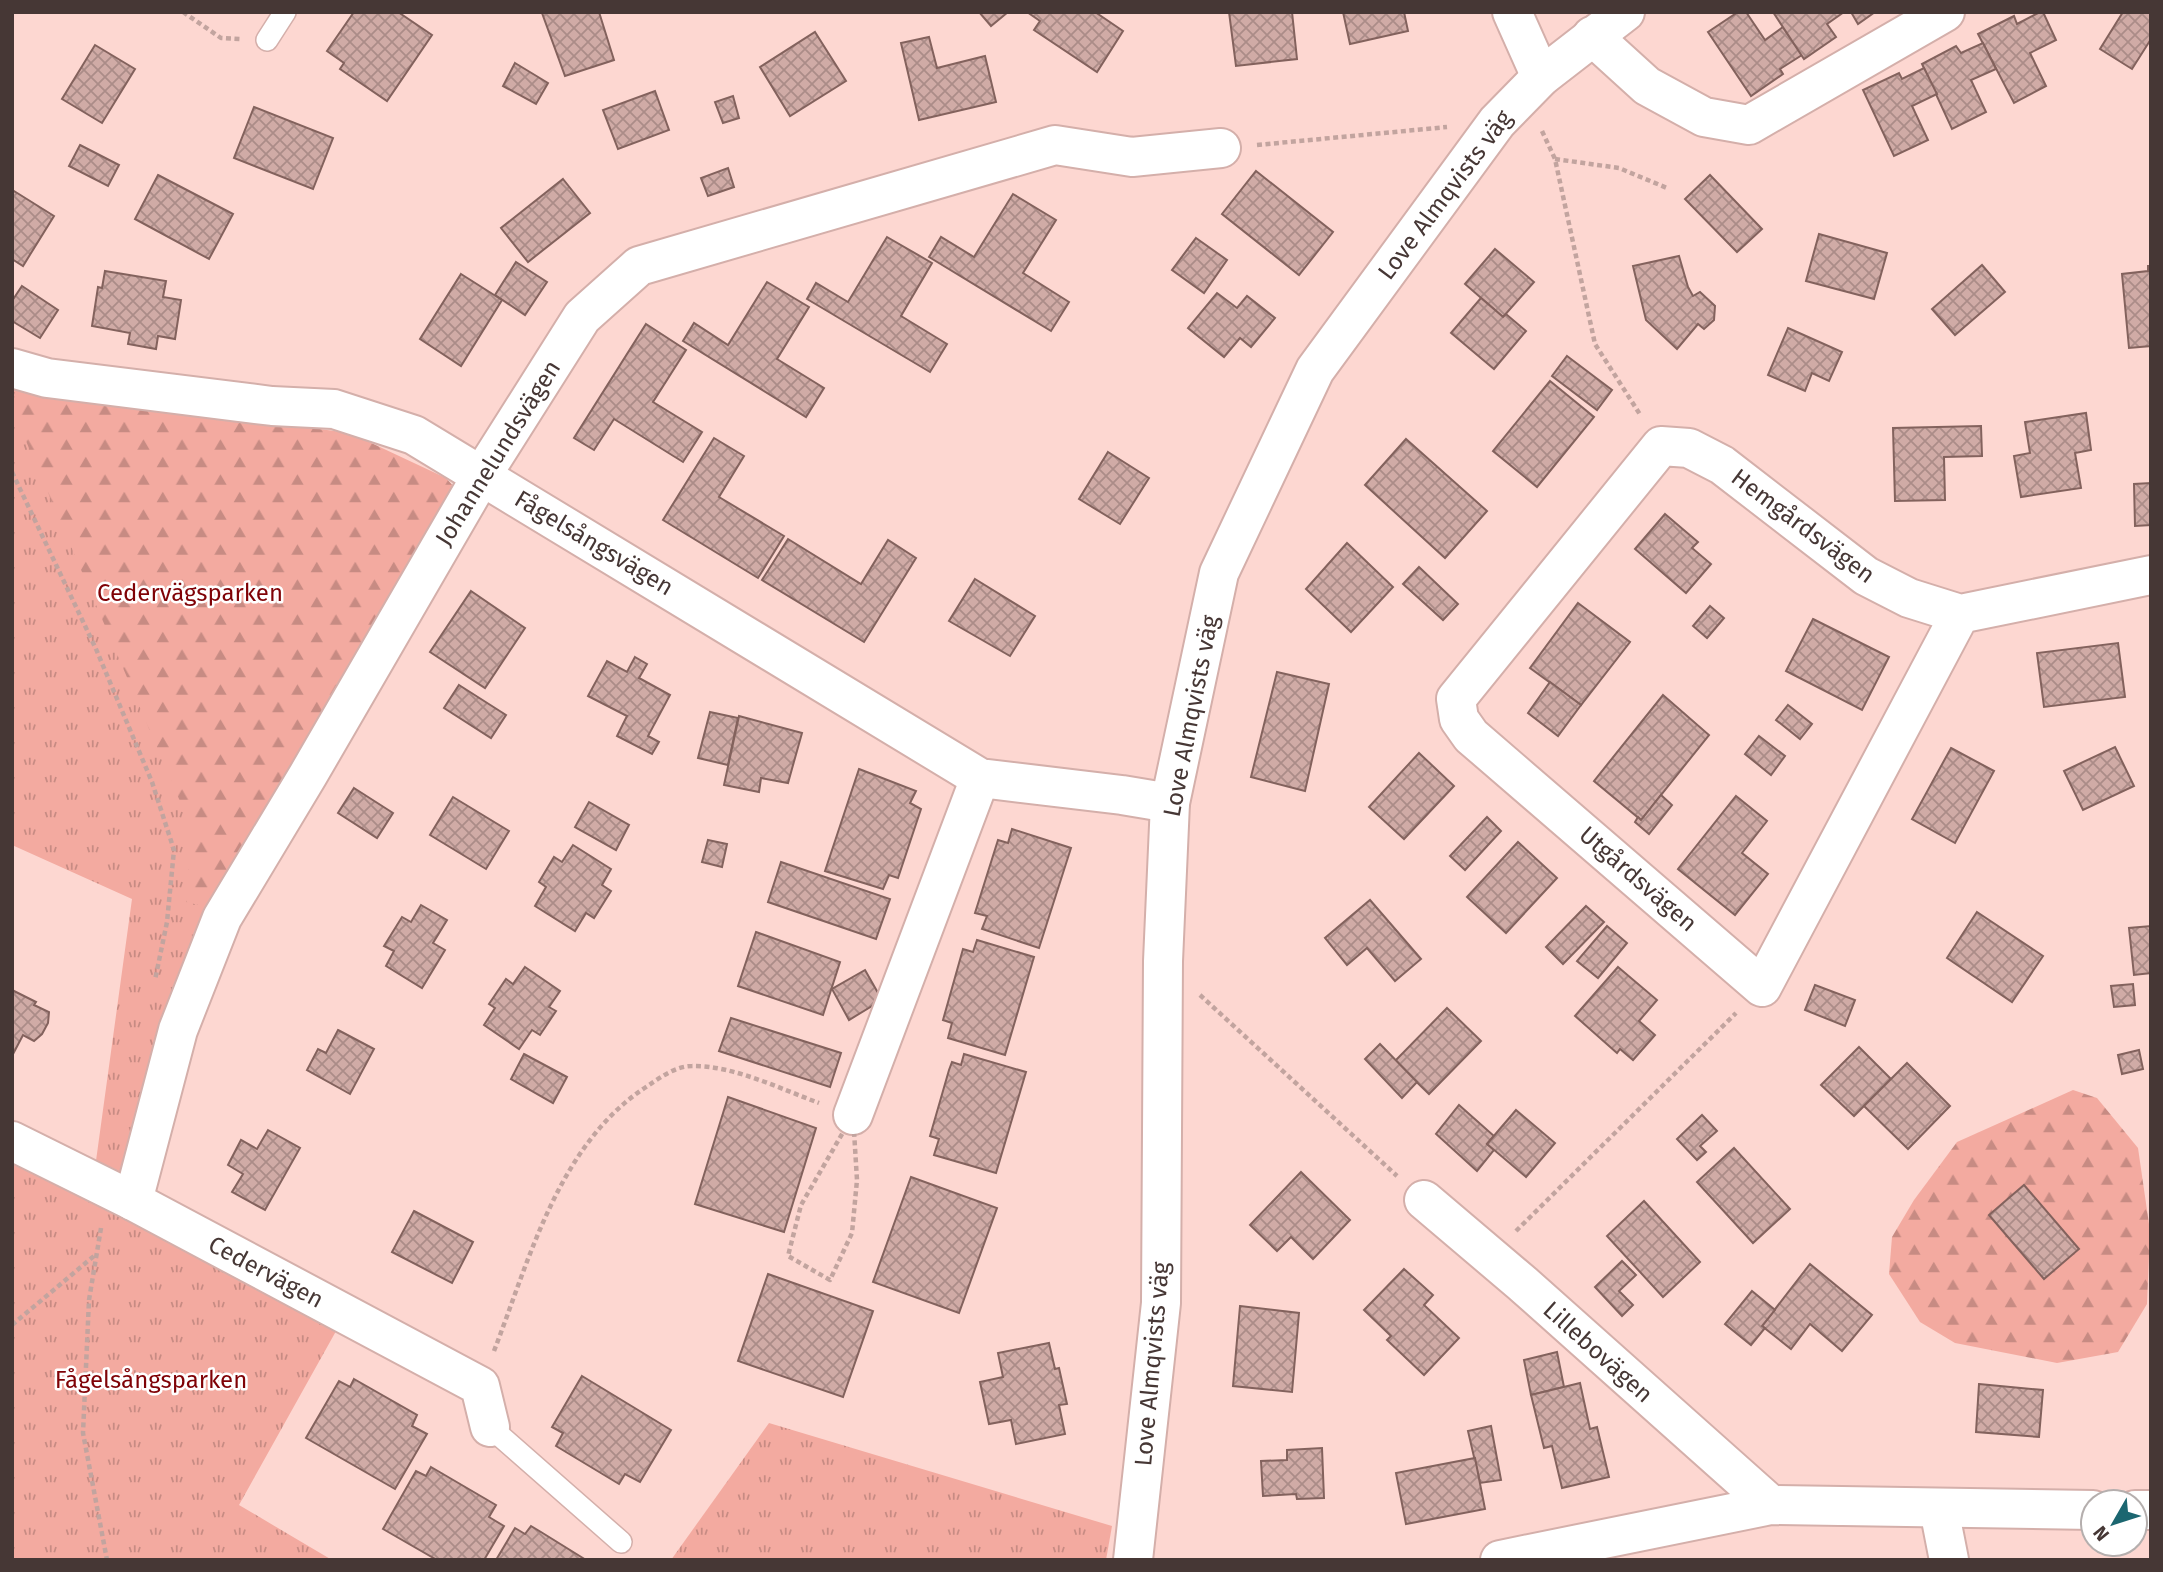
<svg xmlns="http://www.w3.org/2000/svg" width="2163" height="1572" font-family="'Fira Sans',sans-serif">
<defs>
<pattern id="grass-tufts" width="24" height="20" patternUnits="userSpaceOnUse" patternTransform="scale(1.75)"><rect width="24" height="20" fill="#f3aaa0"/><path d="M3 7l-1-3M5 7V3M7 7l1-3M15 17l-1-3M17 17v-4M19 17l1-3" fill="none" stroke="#c78b83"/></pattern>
<pattern id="forest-firs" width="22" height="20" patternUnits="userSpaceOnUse" patternTransform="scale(1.75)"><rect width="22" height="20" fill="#f3aaa0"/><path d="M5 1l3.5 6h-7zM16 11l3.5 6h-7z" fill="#c78b83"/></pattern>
<pattern id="building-cross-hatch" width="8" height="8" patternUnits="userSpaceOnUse" patternTransform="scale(1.75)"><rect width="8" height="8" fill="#d0aba6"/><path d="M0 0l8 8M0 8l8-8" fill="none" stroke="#ab8c88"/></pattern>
</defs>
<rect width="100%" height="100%" fill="#fdd7d1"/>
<!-- grass -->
<g fill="url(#grass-tufts)">
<polygon points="12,386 446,478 211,908 127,1185 95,1168 132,899 12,845"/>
<polygon points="12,1150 340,1324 239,1505 332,1560 12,1560"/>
<polygon points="769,1423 1112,1526 1106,1560 671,1560"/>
</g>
<!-- forest -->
<g fill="url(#forest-firs)">
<polygon points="35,392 350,433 446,478 454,487 211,908 186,902 191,827 23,434 12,425 12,397"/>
<polygon points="2073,1090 2097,1098 2138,1148 2150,1231 2147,1304 2118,1352 2057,1363 1955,1343 1920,1322 1889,1274 1892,1237 1914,1200 1957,1142"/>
</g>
<!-- building -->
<g fill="url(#building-cross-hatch)" stroke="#83625d" stroke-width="2">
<polygon points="354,12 398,12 432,35 387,101 340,69 344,63 327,51"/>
<polygon points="599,12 614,60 565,76 542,13"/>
<polygon points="979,12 1008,12 991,26"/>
<polygon points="1027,12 1095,12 1123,31 1097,72 1034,30 1040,21"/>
<polygon points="1229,12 1292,12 1297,59 1236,66"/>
<polygon points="1343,12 1404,12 1408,31 1350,44"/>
<polygon points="1738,12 1746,12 1765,40 1783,27 1802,55 1780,69 1783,74 1751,96 1708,32"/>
<polygon points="1773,12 1844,12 1827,24 1836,37 1804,59"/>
<polygon points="1851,12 1875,12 1858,24"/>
<polygon points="2040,12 2043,12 2056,40 2030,53 2046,86 2014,103 1978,34 2014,16 2017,24"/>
<polygon points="2123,12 2151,12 2151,39 2132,69 2100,49"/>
<polygon points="815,32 846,81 790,116 760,67"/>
<polygon points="929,37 937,68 985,56 996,102 919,120 901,43"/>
<polygon points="1983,43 1996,69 1971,80 1986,112 1952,129 1922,64 1956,46 1961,53"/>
<polygon points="95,45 135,69 102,123 62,99"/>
<polygon points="515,63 548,83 536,104 503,86"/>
<polygon points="1924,68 1937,94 1912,106 1928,140 1894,156 1863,90 1899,73 1902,79"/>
<polygon points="655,91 669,130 618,149 603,110"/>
<polygon points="733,96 739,118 723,123 715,102"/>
<polygon points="254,107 333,138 313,189 234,158"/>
<polygon points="80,145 119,165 108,186 69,166"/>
<polygon points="728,168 734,187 708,196 701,178"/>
<polygon points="1256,171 1333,232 1299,275 1222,214"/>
<polygon points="158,175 233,214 209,259 135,219"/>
<polygon points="1710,175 1762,229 1737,252 1685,199"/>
<polygon points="563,179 590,213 528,262 501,228"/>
<polygon points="14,191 54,216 23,266 12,259 12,194"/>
<polygon points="1013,194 1056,220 1023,273 1069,302 1051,331 929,257 941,237 974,257"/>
<polygon points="1819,234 1887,253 1874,299 1806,281"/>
<polygon points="887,237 932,263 901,316 947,344 930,372 807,299 816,283 848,302"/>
<polygon points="1196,238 1227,260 1204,293 1172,270"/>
<polygon points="1495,249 1534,282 1503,317 1465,284"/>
<polygon points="1679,256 1688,287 1693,296 1700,292 1715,306 1714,320 1704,329 1698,324 1677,349 1646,320 1633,266"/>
<polygon points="516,262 547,282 525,315 495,295"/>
<polygon points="1982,265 2005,292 1955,335 1932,309"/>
<polygon points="2148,266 2151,266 2151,346 2129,348 2122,274 2148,271"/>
<polygon points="105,271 166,281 163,297 181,300 175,339 158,336 156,349 128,344 130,333 92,326 98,287 102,288"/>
<polygon points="461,274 502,300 461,366 420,339"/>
<polygon points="767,282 809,307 777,359 824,388 806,417 683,341 694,323 728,345"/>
<polygon points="22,286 58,310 40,338 12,321 12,301"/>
<polygon points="1217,293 1237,308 1247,296 1275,318 1251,347 1240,338 1224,357 1188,328"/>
<polygon points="1481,298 1503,317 1506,314 1526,331 1494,369 1451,333"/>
<polygon points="646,324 686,350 653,402 702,432 683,462 614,419 594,450 574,438"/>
<polygon points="1788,328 1842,352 1829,381 1812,373 1805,391 1768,375"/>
<polygon points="1567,356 1612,390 1597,410 1552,376"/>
<polygon points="1550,381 1594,417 1537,487 1493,451"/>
<polygon points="2086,413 2091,450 2075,453 2081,488 2021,497 2014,456 2030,453 2025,422"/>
<polygon points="1981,426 1982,456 1944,457 1945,500 1895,501 1893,428"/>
<polygon points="714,438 744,456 719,497 784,536 758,578 663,520"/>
<polygon points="1406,439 1487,511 1445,558 1365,485"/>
<polygon points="1108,452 1149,478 1120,524 1079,499"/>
<polygon points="2151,483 2151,525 2135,526 2134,484"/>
<polygon points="1665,514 1698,542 1692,548 1711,564 1686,593 1635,549"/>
<polygon points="788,539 861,584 888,540 916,558 864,642 762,580"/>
<polygon points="1347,543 1393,587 1351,632 1306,589"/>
<polygon points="1419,567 1458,604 1443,620 1403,584"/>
<polygon points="975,579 1035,616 1010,656 949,621"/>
<polygon points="471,591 525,628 485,688 430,652"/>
<polygon points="1578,603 1630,642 1581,705 1530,668"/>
<polygon points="1710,606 1724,618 1707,638 1693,626"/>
<polygon points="1813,619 1889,657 1862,710 1786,671"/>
<polygon points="2118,643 2125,697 2044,707 2037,653"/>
<polygon points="635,657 647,664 639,678 670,695 648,736 659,742 652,754 617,736 627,716 588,696 607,661 627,672"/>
<polygon points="1277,672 1329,684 1305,791 1251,777"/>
<polygon points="1550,682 1581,705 1558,736 1528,713"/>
<polygon points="459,685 506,715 491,738 444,708"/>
<polygon points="1663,695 1709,735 1641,820 1594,781"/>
<polygon points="1788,705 1812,724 1800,739 1776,720"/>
<polygon points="710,712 738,718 728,765 698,758"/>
<polygon points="739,716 802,733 788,783 761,778 759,792 724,785"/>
<polygon points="1759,736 1785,756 1771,775 1745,754"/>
<polygon points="2115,747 2134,786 2083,810 2064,771"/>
<polygon points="1951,748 1994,771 1955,843 1912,819"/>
<polygon points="1419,753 1454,786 1404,839 1369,807"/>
<polygon points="859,769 916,791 910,803 921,809 898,878 889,875 883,889 825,871"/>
<polygon points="354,788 393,813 377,838 338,813"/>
<polygon points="1661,795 1672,805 1649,834 1635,822 1638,817 1641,820"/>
<polygon points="1736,796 1767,821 1742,853 1768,874 1735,915 1678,869"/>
<polygon points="453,797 509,831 486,869 430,835"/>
<polygon points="589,802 629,825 616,850 575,827"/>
<polygon points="1487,817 1501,831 1465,870 1450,856"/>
<polygon points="1012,829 1071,848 1039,948 982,929 987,916 975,913 998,840 1008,843"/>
<polygon points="708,840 727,844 722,867 702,862"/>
<polygon points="1518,842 1557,878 1506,933 1467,897"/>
<polygon points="573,845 611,869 602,885 611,891 594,918 586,913 575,931 535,906 546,887 539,882 554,857 562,862"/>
<polygon points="781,862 890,899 876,939 768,902"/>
<polygon points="1370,900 1421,959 1395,981 1367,948 1347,965 1325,938"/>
<polygon points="421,905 447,920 433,943 445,950 422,988 386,966 394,951 384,946 402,917 411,922"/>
<polygon points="1586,906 1604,922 1563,964 1546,947"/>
<polygon points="1977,912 2043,956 2012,1002 1947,958"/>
<polygon points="1607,926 1627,943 1598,978 1577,961"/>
<polygon points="2151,926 2151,973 2134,975 2129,928"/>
<polygon points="756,932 840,962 823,1015 738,986"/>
<polygon points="977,940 1034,957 1005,1055 948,1038 952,1023 943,1020 963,949 973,952"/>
<polygon points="525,967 560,991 549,1007 556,1011 540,1035 532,1030 519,1049 484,1025 495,1008 489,1004 506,979 513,984"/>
<polygon points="1618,967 1657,1000 1639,1021 1655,1035 1633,1060 1620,1049 1617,1053 1575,1016"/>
<polygon points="865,970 882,1000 849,1020 832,989"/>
<polygon points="2133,984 2135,1005 2114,1007 2111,986"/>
<polygon points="1815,985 1855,1000 1845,1026 1805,1010"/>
<polygon points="12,990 36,1002 34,1005 49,1012 48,1023 42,1034 34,1041 23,1035 12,1056"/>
<polygon points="1447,1008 1481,1041 1429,1094 1395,1061"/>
<polygon points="731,1018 841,1053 830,1087 719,1051"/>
<polygon points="338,1030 374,1049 350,1094 307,1070 318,1049 326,1053"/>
<polygon points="1380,1044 1417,1082 1402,1098 1365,1059"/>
<polygon points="1859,1047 1891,1079 1854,1116 1821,1085"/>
<polygon points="2139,1050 2143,1069 2122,1074 2118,1055"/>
<polygon points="524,1054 567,1077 553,1103 511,1079"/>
<polygon points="964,1054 1026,1072 996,1173 934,1155 939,1139 930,1136 949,1070 952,1062 961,1065"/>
<polygon points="1907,1063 1950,1106 1908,1149 1864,1106"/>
<polygon points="728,1097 816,1128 784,1232 695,1204"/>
<polygon points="1459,1105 1494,1136 1487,1144 1494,1150 1477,1171 1436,1134"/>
<polygon points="1516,1110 1555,1143 1526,1177 1487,1144"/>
<polygon points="1702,1115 1717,1131 1700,1146 1706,1152 1697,1160 1677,1139"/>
<polygon points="268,1130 300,1148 265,1210 232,1192 243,1174 228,1165 241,1140 257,1149"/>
<polygon points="1734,1148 1790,1209 1753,1243 1697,1182"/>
<polygon points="1301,1172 1350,1220 1313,1259 1291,1237 1277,1251 1250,1225"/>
<polygon points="911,1177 997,1208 959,1313 873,1282"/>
<polygon points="2024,1185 2079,1249 2044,1279 1989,1215"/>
<polygon points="1644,1201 1700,1262 1663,1297 1607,1236"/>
<polygon points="414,1211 473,1242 452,1283 392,1252"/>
<polygon points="1622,1261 1636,1275 1619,1291 1633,1305 1622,1316 1595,1287"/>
<polygon points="1810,1264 1872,1315 1842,1351 1810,1324 1791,1349 1762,1326"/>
<polygon points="1404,1269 1433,1295 1424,1305 1459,1338 1424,1375 1387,1340 1391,1336 1364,1310"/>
<polygon points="768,1274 873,1311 843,1397 738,1361"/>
<polygon points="1752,1291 1775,1310 1762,1326 1765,1328 1751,1345 1725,1324"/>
<polygon points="1240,1306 1299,1313 1292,1392 1233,1386"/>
<polygon points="1049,1343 1055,1369 1059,1368 1067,1404 1059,1405 1065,1434 1016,1444 1011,1420 989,1424 980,1382 1003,1377 998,1353"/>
<polygon points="1557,1352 1564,1387 1531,1395 1524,1360"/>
<polygon points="582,1376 671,1430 640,1482 625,1474 619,1484 556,1446 563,1433 552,1427"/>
<polygon points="354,1379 417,1415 412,1426 427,1434 395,1489 306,1438 339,1381 350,1387"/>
<polygon points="1580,1383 1590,1429 1597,1427 1609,1477 1562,1488 1552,1446 1544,1448 1531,1395"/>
<polygon points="1979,1384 2043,1390 2039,1437 1976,1432"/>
<polygon points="1491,1426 1501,1480 1480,1483 1468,1431"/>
<polygon points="1322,1448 1324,1498 1297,1499 1296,1494 1263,1496 1261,1461 1287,1460 1287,1450"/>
<polygon points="1475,1458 1485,1509 1406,1524 1396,1473"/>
<polygon points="431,1467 496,1505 489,1517 504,1526 484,1560 437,1560 383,1529 416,1471 426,1476"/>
<polygon points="531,1526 541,1532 586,1560 496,1560 515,1528 525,1534"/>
</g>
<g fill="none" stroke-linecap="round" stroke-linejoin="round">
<defs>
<g id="lane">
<polyline points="267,40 285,12"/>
<polyline points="490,1427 621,1542"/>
</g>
<g id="street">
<polyline points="1512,12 1541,77"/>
<polyline points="1592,36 1647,86 1704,117 1749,125 1945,12"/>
<polyline points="12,368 47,378 272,406 334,409 414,435 980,778 1122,795 1170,803"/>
<polyline points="1960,614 1762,987 1471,736 1459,719 1456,699 1661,446 1689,448 1722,465 1866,576 1909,598 1960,614 2151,575"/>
<polyline points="853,1115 980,778"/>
<polyline points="12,1141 133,1201 480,1386 490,1427"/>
<polyline points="1424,1200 1523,1284 1771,1505"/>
<polyline points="133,1201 178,1030 222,918 308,775 482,475 582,317 639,266 1055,145 1132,157 1221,148"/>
<polyline points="1939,1509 1949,1560"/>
<polyline points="2135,1510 2151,1510"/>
<polyline points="1500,1560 1771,1505 2093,1510"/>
</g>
<polyline id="secondary" points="1133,1560 1161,1303 1163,961 1170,803 1219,573 1315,370 1497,122 1541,77 1625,12"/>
</defs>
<!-- lane casing -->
<use href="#lane" stroke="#d4afaa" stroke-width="24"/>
<!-- street casing -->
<use href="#street" stroke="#d4afaa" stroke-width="42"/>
<!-- secondary casing -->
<use href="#secondary" stroke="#d4afaa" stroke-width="42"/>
<!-- path -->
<g stroke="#c2a49f" stroke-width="4.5" stroke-dasharray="5 3.5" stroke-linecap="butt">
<polyline points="183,12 221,38 240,39"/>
<polyline points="1542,131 1555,159 1595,344 1641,416"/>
<polyline points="1257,145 1447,127"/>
<polyline points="1555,159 1619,168 1667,188"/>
<polyline points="12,472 96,649 152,782 174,850 167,922 155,980"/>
<polyline points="1200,995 1397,1176"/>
<polygon points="853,1115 857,1180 852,1233 830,1280 788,1256 801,1205"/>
<polyline points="101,1228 89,1300 83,1433 107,1560"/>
<polyline points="1516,1231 1736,1013"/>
<polyline points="12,1325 94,1256"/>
<path d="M494,1351c36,-93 65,-209 155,-266 12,-8 27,-19 43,-19 40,-1 89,23 127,37"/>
</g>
<!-- lane -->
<use href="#lane" stroke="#fff" stroke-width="21"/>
<!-- street -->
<use href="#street" stroke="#fff" stroke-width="38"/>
<!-- secondary -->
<use href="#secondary" stroke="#fff" stroke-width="38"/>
</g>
<g text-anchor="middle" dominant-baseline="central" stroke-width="5" stroke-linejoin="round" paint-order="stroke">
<!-- street labels -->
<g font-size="24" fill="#463735" stroke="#fff">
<text transform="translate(1445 195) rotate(-53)">Love Almqvists väg</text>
<text transform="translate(498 453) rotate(-58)">Johannelundsvägen</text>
<text transform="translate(1803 526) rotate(37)">Hemgårdsvägen</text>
<text transform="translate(594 543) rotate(31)">Fågelsångsvägen</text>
<text transform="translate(1191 716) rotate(-79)">Love Almqvists väg</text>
<text transform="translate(1638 879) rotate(41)">Utgårdsvägen</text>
<text transform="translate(266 1272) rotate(28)">Cedervägen</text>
<text transform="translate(1598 1352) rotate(42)">Lillebovägen</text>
<text transform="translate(1152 1364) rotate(-85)">Love Almqvists väg</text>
</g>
<!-- park labels -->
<g font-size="24" fill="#7f0206" stroke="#fff">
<text x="190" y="593">Cedervägsparken</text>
<text x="151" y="1380">Fågelsångsparken</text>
</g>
</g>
<!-- border -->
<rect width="2163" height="1572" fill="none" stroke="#463735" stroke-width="28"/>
<!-- north arrow -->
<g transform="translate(2114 1523) rotate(231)"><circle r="33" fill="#ffffff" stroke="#b5afae" stroke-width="2"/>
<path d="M0-5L12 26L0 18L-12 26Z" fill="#1b6670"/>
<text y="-10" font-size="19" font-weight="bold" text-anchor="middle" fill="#463735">N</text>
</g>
</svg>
